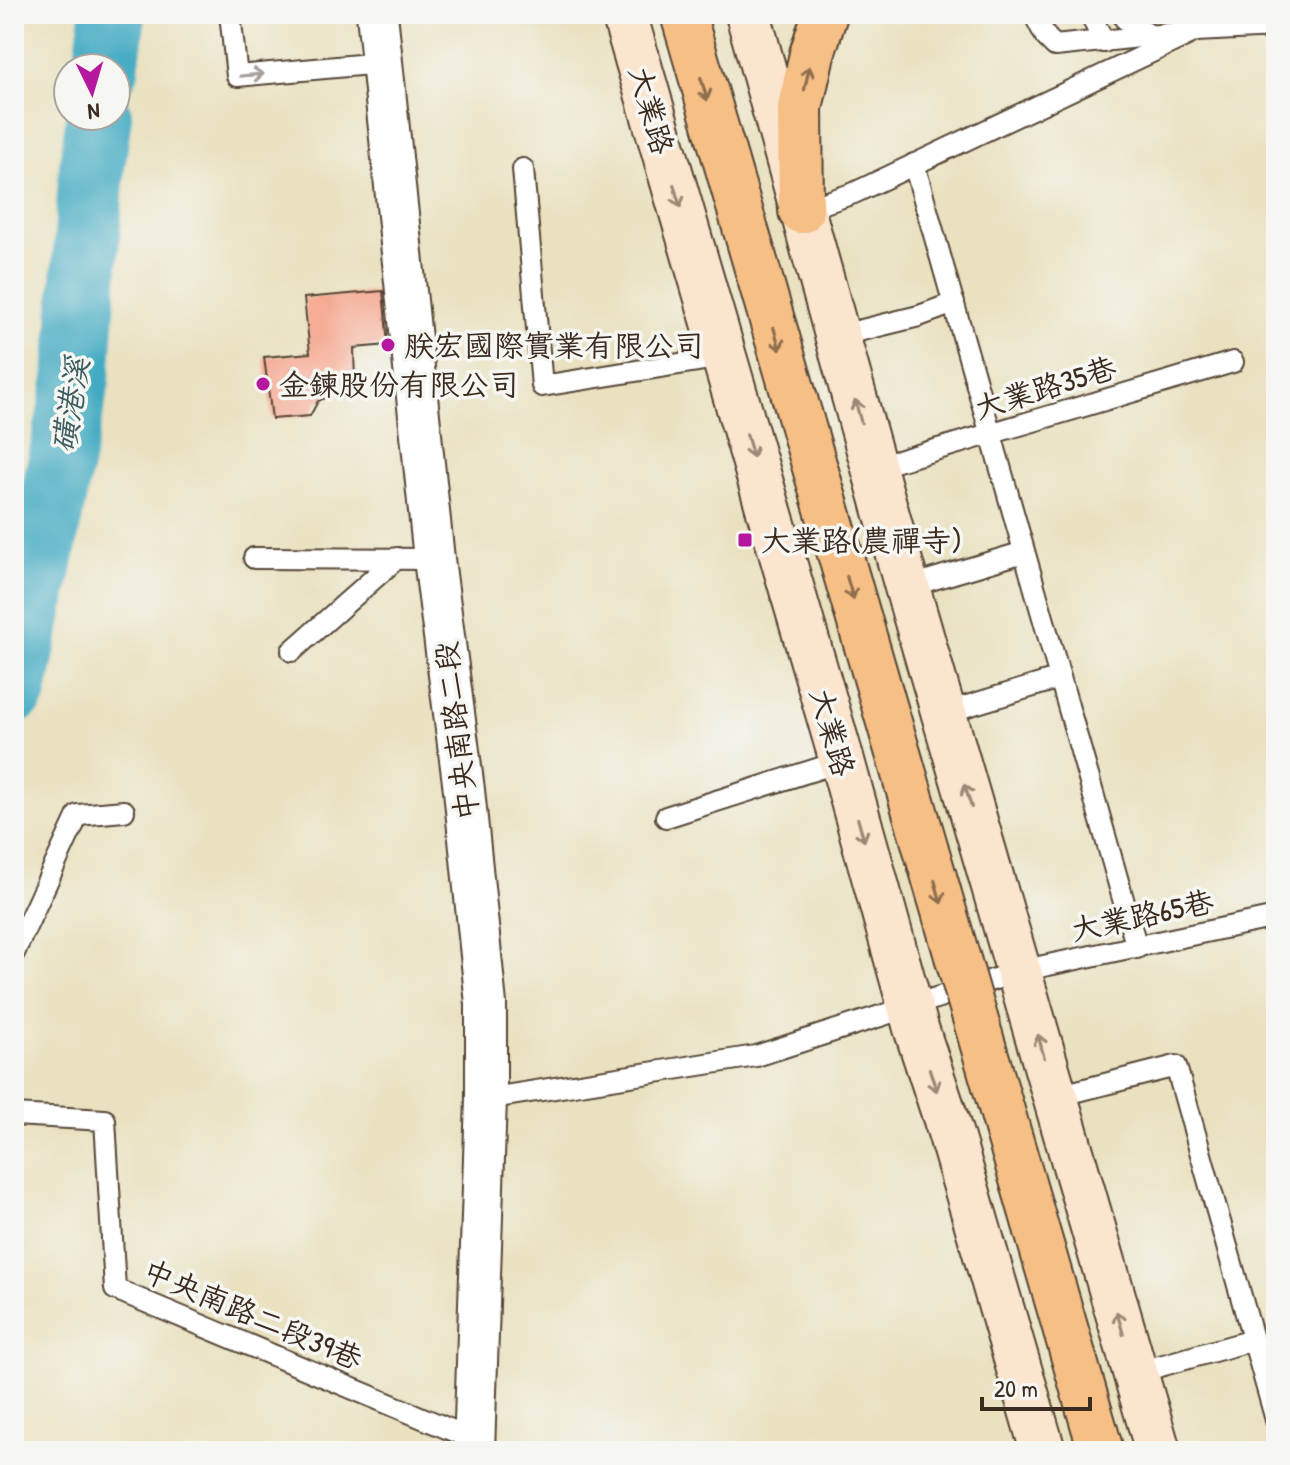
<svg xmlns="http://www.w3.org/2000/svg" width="1290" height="1465" font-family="'Patrick Hand','LXGW WenKai TC',sans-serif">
<rect width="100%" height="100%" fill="#f6f6f2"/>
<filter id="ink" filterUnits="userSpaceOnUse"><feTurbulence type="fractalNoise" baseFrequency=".0125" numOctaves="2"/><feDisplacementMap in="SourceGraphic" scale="16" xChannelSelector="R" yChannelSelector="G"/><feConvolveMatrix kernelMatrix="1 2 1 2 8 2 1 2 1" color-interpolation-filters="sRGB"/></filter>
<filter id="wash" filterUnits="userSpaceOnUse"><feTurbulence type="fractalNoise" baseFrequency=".006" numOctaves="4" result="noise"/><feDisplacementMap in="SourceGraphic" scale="32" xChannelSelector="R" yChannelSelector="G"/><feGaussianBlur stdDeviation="1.8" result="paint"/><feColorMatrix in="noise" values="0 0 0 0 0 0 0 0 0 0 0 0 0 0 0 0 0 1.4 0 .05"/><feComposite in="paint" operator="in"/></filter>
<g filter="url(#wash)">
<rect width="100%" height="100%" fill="#e9e1bf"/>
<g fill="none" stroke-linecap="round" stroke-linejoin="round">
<!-- river -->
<g stroke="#42aac2" stroke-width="66">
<polyline points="106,68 113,14"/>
<polyline points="14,691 77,380 92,166 99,116"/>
</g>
</g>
<g id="blocks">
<!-- building -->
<polygon fill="#f5a086" points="383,291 388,345 354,348 355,384 318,401 310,416 272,419 264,357 310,353 304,298"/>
</g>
</g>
<g filter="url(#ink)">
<use href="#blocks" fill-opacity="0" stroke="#554536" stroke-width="2"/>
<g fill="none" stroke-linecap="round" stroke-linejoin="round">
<defs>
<g id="service">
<polyline points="230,14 237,76 381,63"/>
<polyline points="1034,14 1046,37 1055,46 1196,31 1212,14"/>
<polyline points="1090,14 1104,42"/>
<polyline points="1124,14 1125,19 1151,36"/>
<polyline points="914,164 1137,948"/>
<polyline points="523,169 542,386 723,357"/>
<polyline points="801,211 854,193 1196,31 1276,27"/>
<polyline points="838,336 919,316 954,303"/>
<polyline points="874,468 1233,362"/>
<polyline points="254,558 434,559"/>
<polyline points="907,587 1024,552"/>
<polyline points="292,651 397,558"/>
<polyline points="944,713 1060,678"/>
<polyline points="666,817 842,761"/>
<polyline points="14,953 78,815 124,811"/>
<polyline points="1054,1097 1176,1066 1276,1420"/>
<polyline points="486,1099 756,1056 1020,971 1276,917"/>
<polyline points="14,1115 105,1120 115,1289 475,1440"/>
<polyline points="1135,1373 1253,1340"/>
</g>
<polyline id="minor" points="377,14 434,559 464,790 486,1004 486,1099 474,1451"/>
<g id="secondary">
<polyline points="624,14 842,761 916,1028 950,1132 1043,1451"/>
<polyline points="748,14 907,587 1158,1451"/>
</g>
<polyline id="primary" points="801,211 800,108 812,54 825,14"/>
</defs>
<!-- service casing -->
<use href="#service" stroke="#554536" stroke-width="24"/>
<!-- minor casing -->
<use href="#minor" stroke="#554536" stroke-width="44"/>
<!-- secondary casing -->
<use href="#secondary" stroke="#554536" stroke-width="48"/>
<!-- primary casing -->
<use href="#primary" stroke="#554536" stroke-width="48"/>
<!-- service -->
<use href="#service" stroke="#fff" stroke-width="20"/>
<!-- minor -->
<use href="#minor" stroke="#fff" stroke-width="40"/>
<!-- secondary -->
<use href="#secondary" stroke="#fbe5cf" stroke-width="44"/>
<!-- primary -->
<use href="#primary" stroke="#f5bf86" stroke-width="44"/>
<defs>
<polyline id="trunk-bridge" points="683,14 1101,1451"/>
</defs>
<!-- trunk-bridge casing -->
<use href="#trunk-bridge" stroke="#554536" stroke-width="48" stroke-linecap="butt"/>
<!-- trunk-bridge -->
<use href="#trunk-bridge" stroke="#f5bf86" stroke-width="44"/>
</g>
<!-- one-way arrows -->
<defs><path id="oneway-shaft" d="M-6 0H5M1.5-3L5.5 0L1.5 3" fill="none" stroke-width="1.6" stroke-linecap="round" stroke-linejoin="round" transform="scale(2)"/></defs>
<use stroke="#a79f9a" href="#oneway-shaft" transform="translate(252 75) rotate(-5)"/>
<g stroke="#8f6d4d">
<use href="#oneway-shaft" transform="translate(807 78) rotate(-78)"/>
<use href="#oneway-shaft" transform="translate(704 89) rotate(74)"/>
<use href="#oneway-shaft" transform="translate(777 339) rotate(74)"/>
<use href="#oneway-shaft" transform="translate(850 588) rotate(74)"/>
<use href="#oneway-shaft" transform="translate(938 892) rotate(74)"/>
</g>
<g stroke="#9b8876">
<use href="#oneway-shaft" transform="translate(677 196) rotate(74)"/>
<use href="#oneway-shaft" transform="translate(858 411) rotate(-105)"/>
<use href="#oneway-shaft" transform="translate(750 446) rotate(74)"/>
<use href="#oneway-shaft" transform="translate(968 796) rotate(-107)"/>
<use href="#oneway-shaft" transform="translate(861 830) rotate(74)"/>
<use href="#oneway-shaft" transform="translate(1041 1046) rotate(-105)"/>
<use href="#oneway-shaft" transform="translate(933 1080) rotate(72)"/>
<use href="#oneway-shaft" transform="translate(1120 1323) rotate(-106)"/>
</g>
</g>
<!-- markers -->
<g fill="#b5179e" stroke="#f6f6f2" stroke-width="3">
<circle cx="388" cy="345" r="8"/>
<circle cx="263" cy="384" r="8"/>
<rect x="737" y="532" width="16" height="16" rx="4"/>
</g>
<g text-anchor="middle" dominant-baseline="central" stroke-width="7" stroke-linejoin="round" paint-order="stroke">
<!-- street labels -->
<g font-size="30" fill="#3b2a1e" stroke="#f6f6f2">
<text transform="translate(652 110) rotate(74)">大業路</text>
<text transform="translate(1045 387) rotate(-17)">大業路35巷</text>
<text transform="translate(456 731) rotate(-97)">中央南路二段</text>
<text transform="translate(833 732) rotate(74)">大業路</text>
<text transform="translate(1142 915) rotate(-12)">大業路65巷</text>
<text transform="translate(253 1314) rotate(23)">中央南路二段39巷</text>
</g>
<!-- poi labels -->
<g font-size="30" fill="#3b2a1e" stroke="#f6f6f2" text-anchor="start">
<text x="404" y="345">朕宏國際實業有限公司</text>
<text x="279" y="384">金鍊股份有限公司</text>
<text x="761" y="540">大業路(農禪寺)</text>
</g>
<!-- water labels -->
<g font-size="32" font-style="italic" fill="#3e5d60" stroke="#f6f6f2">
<text transform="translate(70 405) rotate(-81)">磺港溪</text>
</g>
</g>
<!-- margin -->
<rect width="1290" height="1465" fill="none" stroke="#f6f6f2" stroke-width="48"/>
<!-- north arrow -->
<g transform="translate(92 92) rotate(175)"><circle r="38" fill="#f6f6f2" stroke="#aba49d" stroke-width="2"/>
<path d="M0-6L14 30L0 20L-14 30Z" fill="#b5179e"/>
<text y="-12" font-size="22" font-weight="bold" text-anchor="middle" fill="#3b2a1e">N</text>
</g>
<!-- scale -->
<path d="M982 1397v12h108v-12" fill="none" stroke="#3b2a1e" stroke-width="4"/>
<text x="994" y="1397" font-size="24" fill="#3b2a1e" stroke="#f6f6f2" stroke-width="6" paint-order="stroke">20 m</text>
</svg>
